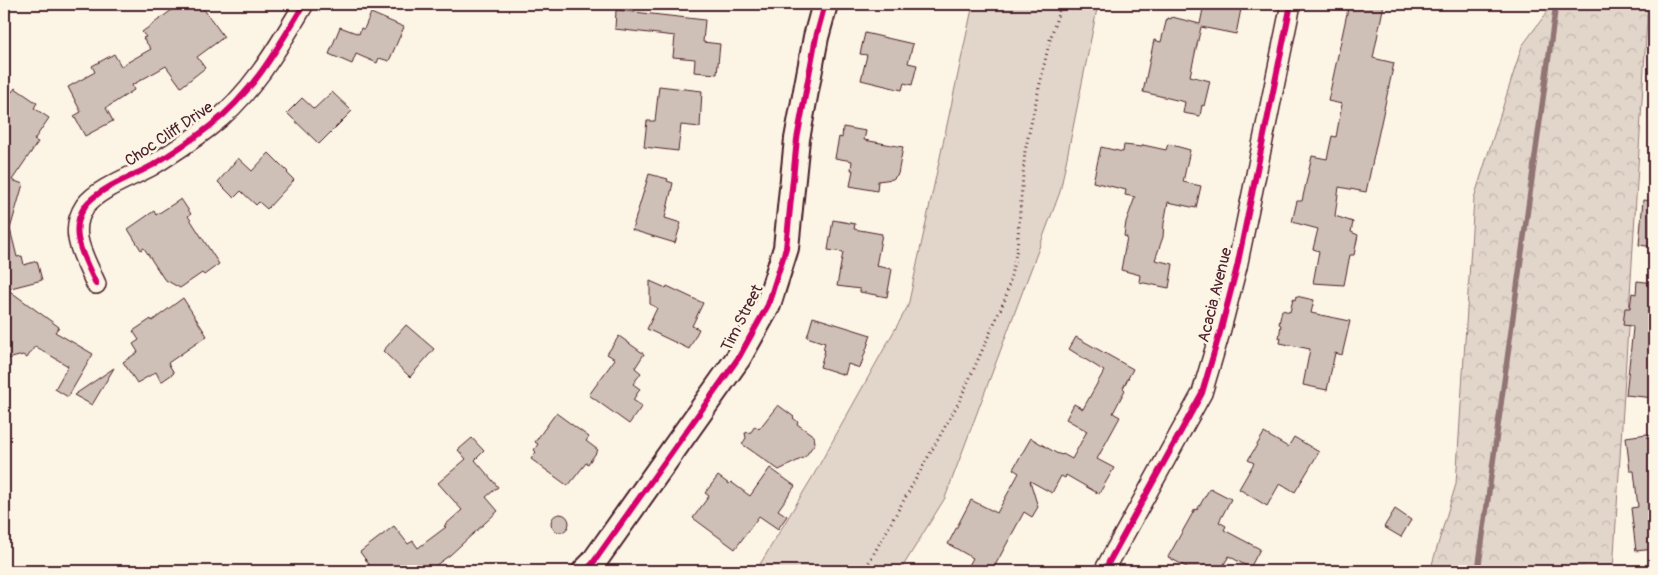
<svg xmlns="http://www.w3.org/2000/svg" width="1658" height="575" font-family="Pangolin,sans-serif">
<defs>
<pattern id="forest-crowns" width="20" height="18" patternUnits="userSpaceOnUse" patternTransform="scale(1.25)"><rect width="20" height="18" fill="#e2d5ca"/><path d="M2 6a3 3 0 1 1 6 0M12 15a3 3 0 1 1 6 0" fill="none" stroke="#c3b6ae"/></pattern>
</defs>
<rect width="100%" height="100%" fill="#fcf5e5"/>
<filter id="ink" filterUnits="userSpaceOnUse"><feTurbulence type="fractalNoise" baseFrequency=".02" numOctaves="2"/><feDisplacementMap in="SourceGraphic" scale="10" xChannelSelector="R" yChannelSelector="G"/><feConvolveMatrix kernelMatrix="1 2 1 2 8 2 1 2 1" color-interpolation-filters="sRGB"/></filter>
<g filter="url(#ink)">
<!-- grass -->
<polygon fill="#e2d5ca" stroke="#967a7a" points="973,4 1098,4 1060,192 945,498 900,571 756,571 813,476 908,306"/>
<!-- forest -->
<polygon fill="url(#forest-crowns)" stroke="#967a7a" points="1553,4 1648,4 1613,571 1430,571 1456,484 1474,198 1522,46"/>
<g fill="none" stroke-linecap="round" stroke-linejoin="round">
<!-- stream -->
<polyline stroke="#917474" stroke-width="5.5" points="1478,571 1556,4"/>
</g>
<!-- building -->
<g fill="#cfc0b7" stroke="#4a1f2b">
<polygon points="180,4 200,4 224,37 197,57 205,68 181,87 166,66 132,85 134,90 106,108 113,121 85,136 74,116 81,112 68,87 95,72 92,66 114,54 121,66 151,49 143,38 146,37 142,32"/>
<polygon points="1204,4 1242,4 1236,34 1201,27 1190,76 1210,81 1204,106 1202,105 1200,116 1183,113 1185,102 1143,92 1154,40 1161,42 1167,18 1171,19 1172,17 1200,24"/>
<polygon points="1349,4 1384,4 1373,58 1394,63 1366,192 1339,187 1335,216 1353,222 1351,232 1358,235 1354,255 1350,255 1344,285 1313,283 1319,251 1313,249 1318,229 1292,222 1297,201 1302,201 1312,156 1327,159 1332,136 1336,137 1342,104 1328,101"/>
<polygon points="616,10 705,20 703,42 720,44 717,74 694,72 695,59 673,57 675,36 615,29"/>
<polygon points="371,13 404,27 389,61 379,58 377,63 356,54 352,64 329,54 340,27 359,34 361,28 364,29"/>
<polygon points="865,33 913,44 908,63 917,65 912,85 904,83 902,90 861,80 867,55 860,54"/>
<polygon points="4,86 12,92 15,88 37,103 34,108 49,118 34,140 38,142 12,180 23,184 10,229 17,257 22,256 24,265 37,261 42,280 7,289 59,327 55,332 93,354 68,397 55,389 68,366 35,346 27,358 23,355 4,360"/>
<polygon points="659,86 702,91 700,127 681,125 678,151 644,147 647,121 655,121"/>
<polygon points="332,92 352,111 319,144 287,113 302,98 314,109"/>
<polygon points="843,127 866,131 864,140 903,147 898,174 893,179 878,181 877,191 850,186 853,170 851,170 852,161 835,158 839,137 842,138"/>
<polygon points="1168,144 1190,150 1183,182 1201,186 1196,208 1168,202 1164,223 1163,237 1155,260 1173,264 1169,288 1139,282 1140,275 1121,270 1127,237 1124,236 1126,222 1135,197 1125,195 1126,190 1093,182 1101,147 1123,152 1124,145 1142,147 1143,145 1166,150"/>
<polygon points="269,153 288,172 287,173 294,180 267,209 259,202 256,205 241,191 234,198 218,182 238,158 252,171"/>
<polygon points="649,174 668,179 667,181 673,183 665,218 681,223 675,243 632,230"/>
<polygon points="181,199 191,214 188,216 219,264 204,275 202,273 180,288 164,279 144,248 141,250 128,229 154,211 156,215"/>
<polygon points="1643,200 1654,201 1654,247 1639,245"/>
<polygon points="833,220 855,224 854,229 882,234 876,266 892,269 887,297 860,292 860,289 837,286 843,252 828,250"/>
<polygon points="650,281 666,288 667,286 703,303 692,326 699,329 689,349 647,329 657,308 650,304"/>
<polygon points="1637,281 1654,283 1654,398 1626,395 1633,328 1632,326 1623,325 1625,308 1630,308 1632,293 1636,294"/>
<polygon points="1296,296 1314,300 1311,313 1350,321 1342,355 1335,353 1327,390 1303,385 1310,349 1280,343 1281,338 1279,338 1281,325 1279,324 1282,310 1290,312 1293,299 1295,300"/>
<polygon points="183,298 207,336 168,363 174,373 161,382 156,372 137,383 123,362 138,352 133,344 139,340 133,331 151,319 152,321"/>
<polygon points="813,317 871,335 860,368 848,364 845,375 820,367 825,350 823,349 825,343 807,337"/>
<polygon points="406,325 434,349 410,377 383,351"/>
<polygon points="619,336 644,354 635,368 641,373 633,384 640,389 633,400 642,406 629,424 589,395 615,359 607,354"/>
<polygon points="1076,337 1133,369 1123,388 1125,390 1113,413 1120,417 1097,459 1114,468 1099,494 1066,475 1065,478 1061,476 1052,493 1030,481 1038,507 1032,517 1024,512 992,571 966,571 973,558 948,544 971,500 997,513 1019,473 1013,469 1031,438 1056,453 1062,455 1063,454 1072,459 1087,431 1066,419 1074,404 1083,409 1104,371 1069,349"/>
<polygon points="114,368 92,405 74,395"/>
<polygon points="778,405 794,417 793,418 798,422 797,424 814,436 815,443 805,457 779,470 742,444 746,438 745,433 751,432 755,426 759,429"/>
<polygon points="556,413 589,437 586,441 598,450 588,464 586,463 568,486 531,459 536,452 534,450 538,444 535,442"/>
<polygon points="1264,433 1288,447 1294,437 1319,452 1295,492 1280,483 1267,506 1239,489 1254,463 1248,460"/>
<polygon points="1654,433 1654,549 1636,551 1631,508 1638,507 1634,471 1630,471 1626,437"/>
<polygon points="472,438 484,451 475,460 498,487 486,497 498,511 450,555 428,571 374,571 360,552 394,526 408,544 413,541 418,548 446,527 444,526 462,510 438,483 466,459 458,450"/>
<polygon points="770,468 795,486 778,510 787,516 778,529 759,516 735,549 693,518 709,496 705,493 718,476 729,484 731,482 750,496"/>
<polygon points="1210,488 1231,499 1219,522 1226,526 1224,530 1260,549 1250,568 1229,556 1220,571 1194,571 1168,557 1195,509 1197,510"/>
<polygon points="1395,509 1411,520 1401,537 1384,527"/>
<circle cx="560" cy="523" r="9"/>
</g>
<g fill="none" stroke-linecap="round" stroke-linejoin="round">
<defs>
<g id="minor">
<path d="M96,284c-11,-26 -29,-51 -11,-78 13,-18 49,-30 68,-41 19,-12 39,-25 57,-39 41,-31 68,-78 94,-122"/>
<polyline points="1104,571 1202,393 1221,329 1237,267 1291,4"/>
</g>
<polyline id="tertiary" points="585,571 593,563 739,357 768,305 786,248 797,139 816,37 825,4"/>
</defs>
<!-- minor casing -->
<use href="#minor" stroke="#4a1f2b" stroke-width="22"/>
<!-- tertiary casing -->
<use href="#tertiary" stroke="#4a1f2b" stroke-width="28"/>
<!-- path -->
<polyline stroke="#4a1f2b" stroke-width="3" stroke-dasharray="1 4" stroke-linecap="butt" points="864,571 959,402 1006,297 1017,249 1025,151 1049,43 1061,4"/>
<!-- minor -->
<use href="#minor" stroke="#fcf5e5" stroke-width="19"/>
<!-- tertiary -->
<use href="#tertiary" stroke="#fcf5e5" stroke-width="24"/>
<defs>
<g id="cycleway">
<path d="M96,284c-11,-26 -29,-51 -11,-78 13,-18 49,-30 68,-41 19,-12 39,-25 57,-39 41,-31 68,-78 94,-122"/>
<polyline points="585,571 593,563 739,357 768,305 786,248 797,139 816,37 825,4"/>
<polyline points="1104,571 1202,393 1221,329 1237,267 1291,4"/>
</g>
</defs>
<!-- cycleway casing -->
<use href="#cycleway" stroke="#fcf5e5" stroke-width="9"/>
<!-- cycleway -->
<use href="#cycleway" stroke="#d6006c" stroke-width="6"/>
</g>
</g>
<g text-anchor="middle" dominant-baseline="central" stroke-width="5" stroke-linejoin="round" paint-order="stroke">
<!-- street labels -->
<g font-size="16" fill="#4a1f2b" stroke="#fcf5e5">
<text transform="translate(169 134) rotate(-34)">Choc Cliff Drive</text>
<text transform="translate(1215 295) rotate(-76)">Acacia Avenue</text>
<text transform="translate(742 318) rotate(-63)">Tim Street</text>
</g>
</g>
<!-- margin -->
<rect width="1658" height="575" fill="none" stroke="#fcf5e5" stroke-width="20"/>
<rect x="10" y="10" width="1638" height="555" fill="none" stroke="#4a1f2b" stroke-width="2" filter="url(#ink)"/>
</svg>
